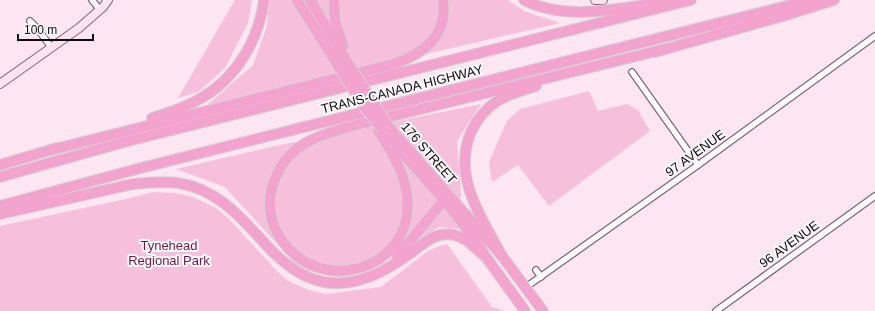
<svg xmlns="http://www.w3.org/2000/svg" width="875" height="311" font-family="Arial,sans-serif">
<rect width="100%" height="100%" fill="#fce6f1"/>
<!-- green -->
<g fill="#f6c0dd">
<polygon points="235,0 252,0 248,23 225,68 198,92 178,98"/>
<polygon points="269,0 508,0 524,11 560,23 207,105 253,65 267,26"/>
<polygon points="589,91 598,111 627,104 638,110 650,131 549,206 518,165 492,182 489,162 507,121 520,109"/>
<polygon points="481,104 457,141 461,193 458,229 439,227 390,259 345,279 300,269 225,187 176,169 275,146"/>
<polygon points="153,192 175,193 193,197 216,208 228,218 276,270 288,281 309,290 326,294 381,287 428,251 437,247 447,244 492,307 505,311 0,311 0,226 126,199"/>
</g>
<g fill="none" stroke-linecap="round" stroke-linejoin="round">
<defs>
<g id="street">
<polyline points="92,0 100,10"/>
<polyline points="30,21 37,28 51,47"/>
<polyline points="632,72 698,165"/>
<polyline points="536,270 541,277"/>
<polyline points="526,287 698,165 875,36"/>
<polyline points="716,311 875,196"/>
</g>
<g id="secondary">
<polyline points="595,0 603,0"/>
<polyline points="0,84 79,28 103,7 108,0"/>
</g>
<g id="highway">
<polyline points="297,0 339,67"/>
<polyline points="310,0 349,65"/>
<polyline points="334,0 335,21 343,46"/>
<path d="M524,0c43,22 95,8 141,2"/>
<polyline points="655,52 783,16 834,0"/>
<path d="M152,118c17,-5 35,-11 51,-21 34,-20 56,-58 61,-97"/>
<polyline points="389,127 502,256 543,311"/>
<path d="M378,130c13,21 26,41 29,66 9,76 -94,104 -130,36 -7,-12 -9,-30 -5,-44 12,-44 45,-52 84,-63l305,-75"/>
<polyline points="389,138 444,200 477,242 486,257 525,311"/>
<path d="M51,150l343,-86c30,-11 54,-28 49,-64"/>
<polyline points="0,165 57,148"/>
<polyline points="0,177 128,141 691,0"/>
<polyline points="0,206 137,169 811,0"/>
<path d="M0,214l133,-30c15,-1 30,-3 45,-1 41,6 66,38 92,66 15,15 32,29 54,33 32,6 62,-11 87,-29 13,-10 25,-22 43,-18 14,3 21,14 32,22"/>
<path d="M502,256c-21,-39 -50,-80 -31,-124 6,-13 15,-24 28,-32 11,-6 24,-10 37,-14"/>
<polyline points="397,257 448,195"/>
</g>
</defs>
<!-- street casing -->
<use href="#street" stroke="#846575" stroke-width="8"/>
<!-- secondary casing -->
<use href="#secondary" stroke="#846575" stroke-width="10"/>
<!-- highway casing -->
<use href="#highway" stroke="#d5d3d4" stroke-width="12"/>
<!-- street -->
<use href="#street" stroke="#fff" stroke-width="5.5"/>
<!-- secondary -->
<use href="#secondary" stroke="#fbe3f0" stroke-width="8"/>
<!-- highway -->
<use href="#highway" stroke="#f2a3ce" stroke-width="10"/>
<defs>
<g id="highway-bridge">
<polyline points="349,65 389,127"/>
<polyline points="339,67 363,105 382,129"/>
</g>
</defs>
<!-- highway-bridge casing -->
<use href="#highway-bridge" stroke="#d5d3d4" stroke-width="12" stroke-linecap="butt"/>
<!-- highway-bridge -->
<use href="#highway-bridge" stroke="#f2a3ce" stroke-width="10"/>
</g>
<g text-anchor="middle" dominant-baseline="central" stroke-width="4" stroke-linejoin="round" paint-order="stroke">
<!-- street labels -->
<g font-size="13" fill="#13080e" stroke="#fafafa">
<text transform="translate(402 89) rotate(-14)">TRANS-CANADA HIGHWAY</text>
<text transform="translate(429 153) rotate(49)">176 STREET</text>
<text transform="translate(695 153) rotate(-36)">97 AVENUE</text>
<text transform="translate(789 244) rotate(-36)">96 AVENUE</text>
</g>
<!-- park labels -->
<g font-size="13" fill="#6b194d" stroke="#fafafa">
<text x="169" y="245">Tynehead<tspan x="169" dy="15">Regional Park</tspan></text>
</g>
</g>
<!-- scale -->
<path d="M18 34v6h75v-6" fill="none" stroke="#13080e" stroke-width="2"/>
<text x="24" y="34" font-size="12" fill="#13080e" stroke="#fafafa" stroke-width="3" paint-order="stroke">100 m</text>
</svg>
